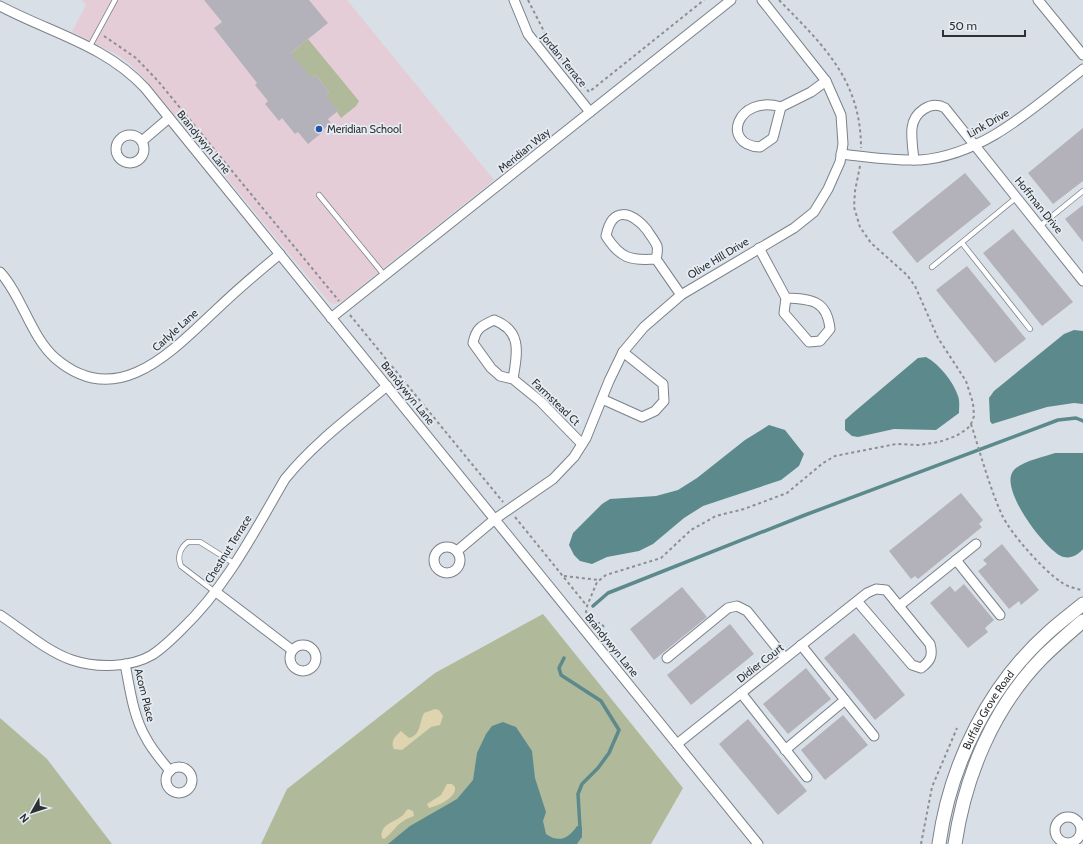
<svg xmlns="http://www.w3.org/2000/svg" width="1083" height="844" font-family="Cabin,sans-serif">
<rect width="100%" height="100%" fill="#d9dfe6"/>
<!-- education -->
<polygon fill="#e5cdd7" points="82,0 347,0 494,180 341,302 334,304 329,302 144,78 129,63 118,55 72,32 86,5"/>
<!-- green -->
<g fill="#b0b99a">
<polygon points="308,39 359,101 356,106 341,118 337,112 338,111 325,96 329,92 316,75 311,79 282,61"/>
<polygon points="543,614 683,788 651,844 261,844 287,789 435,673"/>
<polygon points="0,718 47,759 112,844 0,844"/>
</g>
<!-- sand -->
<g fill="#ded5b0">
<path d="M435,709l4,1 4,6 -3,9 -9,2 -29,23 -8,-1c-4,-7 1,-13 7,-18l8,7c12,-3 10,-15 15,-25z"/>
<path d="M447,784h5l3,3c2,11 -18,19 -26,21l-2,-4 14,-9z"/>
<path d="M408,809l5,2 1,5c-19,7 -17,13 -30,23l-2,-1c-3,-13 12,-16 20,-22 3,-2 3,-5 6,-7z"/>
</g>
<!-- water -->
<g fill="#5c8a8c">
<polygon points="1074,330 1083,331 1083,404 1074,403 1047,407 992,424 990,421 989,398 994,391 1064,334"/>
<path d="M926,357c14,8 27,24 32,39 2,5 1,12 1,17l-23,17 -42,-1 -36,8 -6,-1 -7,-6v-10l9,-8 64,-54z"/>
<polygon points="769,425 785,430 804,454 799,466 781,480 703,506 684,518 653,544 639,551 607,557 592,564 580,561 574,555 569,545 573,533 602,504 610,499 656,496 678,490 697,478 745,440"/>
<path d="M1055,453h28v96c-5,6 -14,11 -22,7 -17,-8 -59,-64 -49,-83 5,-11 32,-16 43,-20z"/>
<path d="M503,722l13,5 16,24 3,27 11,34 -3,9 3,13c13,9 22,5 31,-8l5,1v10l-5,7h-189l22,-18 47,-27 16,-19 4,-27 9,-19 6,-8z"/>
</g>
<g fill="none" stroke-linecap="round" stroke-linejoin="round">
<!-- stream -->
<g stroke="#5c8a8c" stroke-width="3.5">
<polyline points="593,606 608,593 805,515 1058,420 1076,418 1083,421"/>
<polyline points="564,658 559,668 561,675 601,701 619,730 609,753 598,768 582,784 578,794 580,828"/>
</g>
</g>
<!-- building -->
<g fill="#b3b2ba">
<polygon points="204,0 309,0 328,23 291,53 312,78 316,75 329,92 326,95 338,111 328,119 331,123 323,130 324,131 308,144 298,132 295,134 282,118 279,121 265,104 268,101 255,85 257,83 214,28 222,22"/>
<polygon points="1083,128 1083,181 1053,204 1028,173"/>
<polygon points="965,173 991,204 917,263 892,232"/>
<polygon points="1083,205 1083,242 1065,219"/>
<polygon points="1013,229 1073,302 1042,326 983,253"/>
<polygon points="967,266 1026,339 995,363 936,290"/>
<polygon points="961,493 983,520 979,524 982,527 918,579 915,576 911,579 889,551"/>
<polygon points="1002,544 1039,590 1021,605 1019,601 1009,609 978,571 987,564 983,560"/>
<polygon points="964,584 994,620 985,628 988,632 968,648 930,603 950,586 955,592"/>
<polygon points="682,587 707,617 654,660 630,629"/>
<polygon points="730,624 754,654 691,705 667,675"/>
<polygon points="854,633 905,695 875,720 824,658"/>
<polygon points="806,668 831,699 788,734 763,704"/>
<polygon points="843,715 868,745 825,780 801,750"/>
<polygon points="748,719 807,791 778,815 719,744"/>
</g>
<g fill="none" stroke-linecap="round" stroke-linejoin="round">
<defs>
<g id="lane">
<polyline points="90,46 115,0"/>
<polyline points="319,195 385,276"/>
<polyline points="1040,226 1083,191"/>
<polyline points="962,243 1030,329"/>
<polyline points="932,267 1017,197"/>
<path d="M215,592l-34,-26c-4,-9 -1,-18 7,-24h12l35,22"/>
</g>
<g id="street">
<polyline points="514,0 528,34 535,43 590,112"/>
<polyline points="1038,0 1083,55"/>
<path d="M0,6c51,27 105,39 145,82l613,756"/>
<path d="M781,107l-8,31 -13,9c-40,-2 -23,-53 21,-40l30,-15 15,-11"/>
<circle cx="130" cy="149" r="14"/>
<polyline points="142,141 169,118"/>
<path d="M841,154c27,3 53,7 79,6 65,-5 115,-54 163,-91"/>
<path d="M914,160c-1,-10 -3,-22 -2,-32 2,-16 19,-28 33,-20l138,173"/>
<path d="M759,248l27,50 -2,15 25,29 11,-1 10,-12c-3,-29 -19,-30 -44,-31"/>
<path d="M656,259c-26,2 -36,-1 -50,-23 6,-30 25,-25 41,-6 3,5 8,11 10,16 1,4 0,9 -1,13l25,36"/>
<path d="M0,272c22,24 31,65 55,86 62,54 117,-7 161,-48 20,-19 42,-38 64,-56"/>
<polyline points="331,318 731,0"/>
<path d="M513,379c4,-25 10,-48 -19,-59 -13,6 -18,8 -21,23l18,25 9,8 13,3 27,22 42,43"/>
<polyline points="602,399 642,417 655,411 664,401 663,384 623,352"/>
<circle cx="447" cy="560" r="13"/>
<polyline points="457,551 495,519 553,479 574,457 586,438 609,381 623,352 644,327 681,295 794,228 814,212 828,189 840,162 843,144 841,115 826,81 762,0"/>
<polyline points="956,560 1000,615"/>
<polyline points="216,592 292,650"/>
<polyline points="899,606 976,544"/>
<path d="M0,615c23,15 46,36 72,45 24,8 58,8 80,-5 11,-7 21,-17 30,-26 45,-43 72,-97 103,-150 29,-36 66,-63 102,-93"/>
<polyline points="801,645 845,700"/>
<circle cx="303" cy="658" r="13"/>
<polyline points="667,658 728,608 737,606 747,611 785,658"/>
<path d="M125,664c5,25 8,52 21,74 6,12 16,23 24,33"/>
<polyline points="741,693 807,777"/>
<path d="M677,744l190,-151 9,-4 10,1 44,54c3,11 1,17 -9,24l-9,-3 -55,-64"/>
<polyline points="785,750 845,700 874,736"/>
<circle cx="179" cy="780" r="13"/>
<circle cx="1068" cy="830" r="13"/>
</g>
<g id="secondary">
<path id="s1" d="M939,844c11,-80 50,-159 111,-213 10,-9 22,-18 33,-27"/>
<path d="M955,844c10,-68 38,-136 87,-186 13,-13 27,-25 41,-37"/>
</g>
</defs>
<!-- lane casing -->
<use href="#lane" stroke="#7c8289" stroke-width="6"/>
<!-- street casing -->
<use href="#street" stroke="#7c8289" stroke-width="11"/>
<!-- secondary casing -->
<use href="#secondary" stroke="#7c8289" stroke-width="15"/>
<!-- path -->
<g stroke="#8b8f94" stroke-width="2" stroke-dasharray="3 3" stroke-linecap="butt">
<polyline points="528,0 552,47 589,92 704,0"/>
<path d="M779,0c44,45 82,80 82,148"/>
<polyline points="104,36 136,58 158,81 339,301"/>
<polyline points="350,315 503,502"/>
<path d="M971,424c10,31 18,62 31,91 9,19 41,55 59,67 5,4 13,6 20,8"/>
<polyline points="515,517 587,606"/>
<polyline points="564,576 599,580"/>
<polyline points="604,627 601,623 595,623 586,612 587,606 597,582 606,575 661,558 691,530 716,516 744,509 787,493 823,463 835,456 896,444 919,445 939,442 956,436 967,429 971,424 974,416 973,403 966,381 938,338 915,286 907,275 871,243 860,227 854,207 855,191 860,166"/>
<polyline points="921,844 932,787 957,728"/>
</g>
<!-- lane -->
<use href="#lane" stroke="#fff" stroke-width="4.5"/>
<!-- street -->
<use href="#street" stroke="#fff" stroke-width="9"/>
<!-- secondary -->
<use href="#secondary" stroke="#fff" stroke-width="13"/>
</g>
<!-- markers -->
<circle fill="#1f56a8" stroke="#e6ecf3" stroke-width="1.5" cx="319" cy="129" r="4"/>
<g text-anchor="middle" dominant-baseline="central" stroke-width="3.5" stroke-linejoin="round" paint-order="stroke">
<!-- street labels -->
<g font-size="11" fill="#2e3133" stroke="#e6ecf3">
<text transform="translate(564 60) rotate(51)">Jordan Terrace</text>
<text transform="translate(988 123) rotate(-30)">Link Drive</text>
<text transform="translate(204 142) rotate(51)">Brandywyn Lane</text>
<text transform="translate(524 150) rotate(-39)">Meridian Way</text>
<text transform="translate(1039 205) rotate(51)">Hoffman Drive</text>
<text transform="translate(718 258) rotate(-31)">Olive Hill Drive</text>
<text transform="translate(175 330) rotate(-42)">Carlyle Lane</text>
<text transform="translate(408 393) rotate(51)">Brandywyn Lane</text>
<text transform="translate(556 402) rotate(44)">Farmstead Ct</text>
<text transform="translate(228 549) rotate(-58)">Chestnut Terrace</text>
<text transform="translate(612 645) rotate(51)">Brandywyn Lane</text>
<text transform="translate(760 663) rotate(-38)">Didier Court</text>
<text transform="translate(145 695) rotate(76)">Acorn Place</text>
<text stroke="none"><textPath href="#s1" startOffset="144">Buffalo Grove Road</textPath></text>
</g>
<!-- poi labels -->
<g font-size="11" fill="#2e3133" stroke="#e6ecf3" text-anchor="start">
<text x="327" y="129">Meridian School</text>
</g>
</g>
<!-- north arrow -->
<g transform="translate(32 812) rotate(231)" stroke="#e6ecf3" stroke-width="3" paint-order="stroke">
<path d="M0-3L7 15L0 10L-7 15Z" fill="#2e3133"/>
<text y="-6" font-size="11" font-weight="bold" text-anchor="middle" fill="#2e3133">N</text>
</g>
<!-- scale -->
<path d="M943 30v6h82v-6" fill="none" stroke="#2e3133" stroke-width="2"/>
<text x="949" y="30" font-size="12" fill="#2e3133" stroke="#e6ecf3" stroke-width="3" paint-order="stroke">50 m</text>
</svg>
